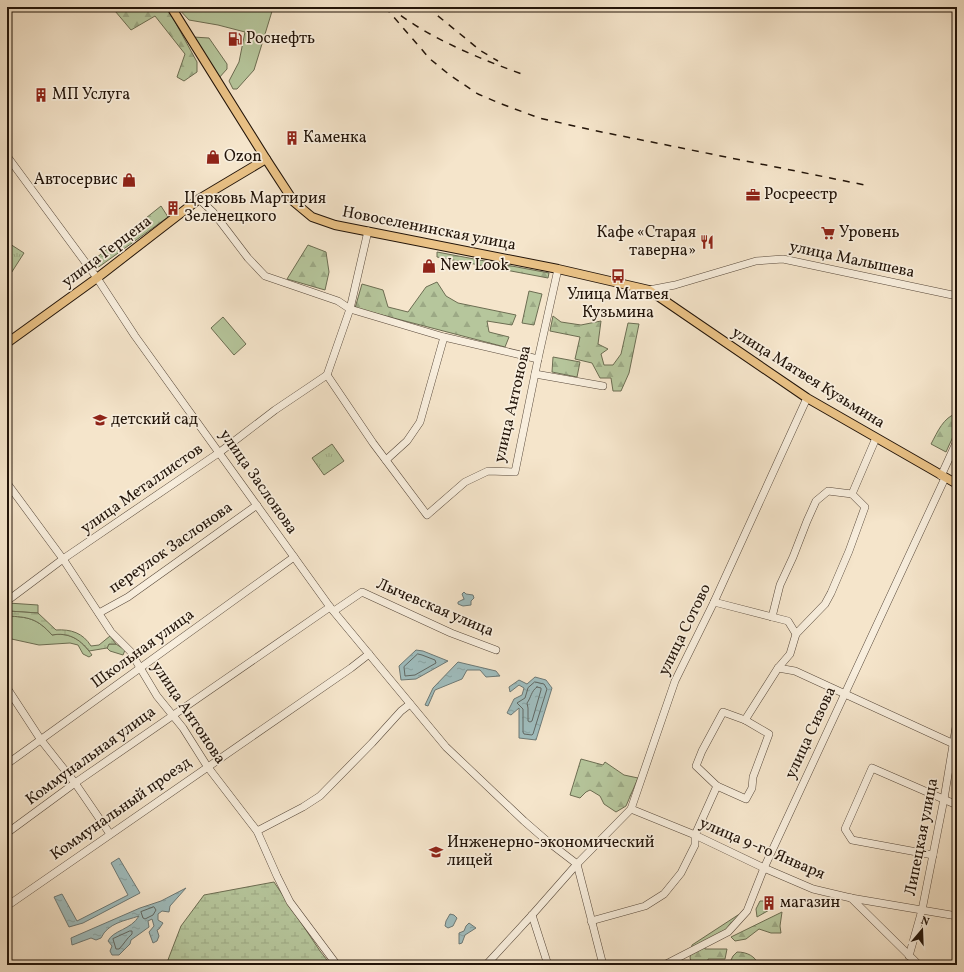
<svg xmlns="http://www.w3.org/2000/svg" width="964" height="972" font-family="Vollkorn,serif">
<defs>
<pattern id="forest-firs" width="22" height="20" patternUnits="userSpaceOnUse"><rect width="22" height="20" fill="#b6c69c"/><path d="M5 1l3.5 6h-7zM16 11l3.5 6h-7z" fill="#9ca985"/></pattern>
<pattern id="wetland-marsh" width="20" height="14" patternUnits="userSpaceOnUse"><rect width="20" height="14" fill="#b6c69c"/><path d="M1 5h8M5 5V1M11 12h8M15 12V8" fill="none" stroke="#9ca985"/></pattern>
<pattern id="park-tufts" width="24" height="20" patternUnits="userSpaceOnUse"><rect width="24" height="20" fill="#b6c69c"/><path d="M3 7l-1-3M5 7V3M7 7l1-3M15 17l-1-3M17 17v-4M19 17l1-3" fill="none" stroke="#9ca985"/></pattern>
<pattern id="water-ripples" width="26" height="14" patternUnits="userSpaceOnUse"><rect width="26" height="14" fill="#9fbdbe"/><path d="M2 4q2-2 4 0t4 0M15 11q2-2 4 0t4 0" fill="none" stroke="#89a2a2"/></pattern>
</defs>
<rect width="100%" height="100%" fill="#f5e5cb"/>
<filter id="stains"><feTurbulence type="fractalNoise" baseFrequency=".005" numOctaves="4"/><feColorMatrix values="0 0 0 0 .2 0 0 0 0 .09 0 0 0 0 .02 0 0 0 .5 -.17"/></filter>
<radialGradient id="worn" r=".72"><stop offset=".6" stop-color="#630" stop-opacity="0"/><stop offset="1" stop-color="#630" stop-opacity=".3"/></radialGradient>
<!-- green -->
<g fill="#b6c69c" stroke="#6c6d52">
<polygon points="177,7 268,7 273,8 254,70 237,89 233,89 229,81 239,62 245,32 218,25 189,20"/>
<polygon points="193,37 209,38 227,64 227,69 218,79"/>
<polygon points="223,317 246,344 234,355 211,328"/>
<polygon points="8,603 38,605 38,613 8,611"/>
<path d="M7,616c21,1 30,2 45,19 19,-3 29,5 40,20l-3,2 -6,-3 -5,-9 -8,-2 -31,2 -32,-7z"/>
<polygon points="109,644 116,644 125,650 123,655 110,651 107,648"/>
</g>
<!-- forest -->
<g fill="url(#forest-firs)" stroke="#6c6d52">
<polygon points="121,7 167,7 197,62 197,72 184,81 177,77 185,54 155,16 131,30 115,11"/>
<polygon points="161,206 168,217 96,269 91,262"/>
<polygon points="308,245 326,252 329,272 325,290 287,279"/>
<polygon points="437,252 549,273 548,278 437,257"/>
<polygon points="437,282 446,296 458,303 516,315 512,325 487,321 489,332 509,337 505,347 355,308 362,284 383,290 388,307 408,312 426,287"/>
<polygon points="529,291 542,294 534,325 522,323"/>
<polygon points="553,316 561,322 581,325 601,321 598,344 608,349 601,354 604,365 613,365 621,354 628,323 639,324 629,373 621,391 613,391 611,378 600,378 592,363 575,359 580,337 550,331"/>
<polygon points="553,357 580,362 577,377 552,372"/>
<path d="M957,413v15l-11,24 -15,-8c7,-13 12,-26 26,-31z"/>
<polygon points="581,759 603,765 605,762 624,775 638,778 626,806 616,812 604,804 600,796 590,790 586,792 580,798 570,795"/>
<polygon points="760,901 766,901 771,909 757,917 756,909"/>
<polygon points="782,912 780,926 781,933 771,933 759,929 746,939 735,941 731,937"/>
<polygon points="738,915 740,915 729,929 705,947 705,949 727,949 725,959 708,959 708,965 693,965 690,958 692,945"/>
<path d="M737,952c10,0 18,4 22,13h-28l-1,-3 3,-6z"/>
</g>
<!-- wetland -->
<g fill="url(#wetland-marsh)" stroke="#6c6d52">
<path d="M7,609l1,2 30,2 18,17c15,-1 27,3 35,16l8,-1 11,-9 6,8h-7l-2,4 -18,3c-9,-12 -21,-19 -37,-16 -15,-17 -24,-18 -45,-19z"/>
<polygon points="274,882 320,951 331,965 166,965 181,926 204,895"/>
</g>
<!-- park -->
<g fill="url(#park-tufts)" stroke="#6c6d52">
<polygon points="10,244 24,253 8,278 7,277 7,248"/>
<polygon points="332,444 344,461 324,475 312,458"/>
</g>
<!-- water -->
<g fill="url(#water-ripples)" stroke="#6d7976">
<polygon points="464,592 466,594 473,595 474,598 471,601 471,605 463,606 458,604 458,602 464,599 462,594"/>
<polygon points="416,650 423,651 448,661 416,679 401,680 399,666"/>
<polygon points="458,662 496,671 500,676 486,677 480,670 467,670 462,679 435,690 428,706 425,705 433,688"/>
<polygon points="535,677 546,680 552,688 536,740 519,738 519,708 511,715 507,713 514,699 522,695 524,688 519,685 510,692 509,687 519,680 527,684"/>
<polygon points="119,858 140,893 83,923 69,927 54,897 62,894 77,921 128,895 111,863"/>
<path d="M186,888l-16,18 -1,6 -7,-1 -4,3v6l5,3 -4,6 -2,1 2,6 -2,5 -4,2 -4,-11 5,-6 -2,-7 -4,2 1,6 -18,13 -1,4 -11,11h-7l-2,-4 2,-5 -4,-5c5,-11 23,-11 31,-25 -15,5 -31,7 -38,22l-5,2 -5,-2 -19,7 -1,-7 69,-30 21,-7z"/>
<polygon points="450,914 454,915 457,918 453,926 448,928 445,926 446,921"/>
<polygon points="469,923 476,928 465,935 462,943 459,944 459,933 464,931 466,926"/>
</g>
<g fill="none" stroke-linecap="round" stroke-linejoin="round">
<!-- shore -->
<g stroke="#606864" stroke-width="1">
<polygon points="418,654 422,655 435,660 436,663 415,675 405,676 404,667"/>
<polygon points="535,682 544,684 547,689 533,734 532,735 524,734 523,732 523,709 517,703 525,698 528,688"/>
<path d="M537,687l4,1v2l-9,31 -2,1 -2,-1v-13l-1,-5c4,-5 4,-12 10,-16z"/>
<polygon points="154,907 156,910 153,915 145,919 143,918 141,912"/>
<path d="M130,931h2v3c-5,4 -8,10 -13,15h-3l-3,-10z"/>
</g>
<defs>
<g id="minor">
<polyline points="7,156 97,278 135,336 330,607 446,747 524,821 547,841 577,864 603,965"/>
<polyline points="199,199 213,212 248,258 265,276 338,301 350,309 444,337 538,359"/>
<polyline points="649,290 675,285 756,261 783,259 957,296"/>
<polyline points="535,374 603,386"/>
<polyline points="327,375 373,443 427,515 465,482 488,471 515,472 538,359 558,269"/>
<polyline points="386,460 407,441 420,422 444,337"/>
<polyline points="941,476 957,441"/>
<polyline points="7,483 63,559 111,632 130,651 157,696 183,728 207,766 257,831 277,876 290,902 337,965"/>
<polyline points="7,601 63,559 220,452 275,410 327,375 350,309 368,231"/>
<polyline points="714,602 788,621 796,634 825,604 831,593 849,551 865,507 852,494"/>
<polyline points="334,611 362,592 451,633 496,650"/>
<polyline points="99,613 128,597 257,505"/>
<polyline points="772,617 780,585 793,557 807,521 816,501 828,491 852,494 876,438"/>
<polyline points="778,668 795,671 956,745"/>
<polyline points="7,688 41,740 75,783 110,834"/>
<polygon points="723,712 745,720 769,734 753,777 752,788 746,799 717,786 696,766 702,751"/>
<polyline points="745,720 778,668 790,654 796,634"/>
<polyline points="7,764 294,557"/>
<polyline points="631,809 695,835 764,868 813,889 851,898 957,916"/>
<polyline points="257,831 303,807 320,796 372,743 401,711 410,704"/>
<polyline points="7,833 75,783 330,607"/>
<polyline points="933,855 852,840 845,829 872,768 957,805"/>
<polyline points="851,898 919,965"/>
<polyline points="7,906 351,668 369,654"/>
<polyline points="532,915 548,965"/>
<polyline points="591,921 645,906 664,894 681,873 695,845 695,835 717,786"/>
<polyline points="909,956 922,910 944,799 957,721"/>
<polyline points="486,965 532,915 577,864 631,809 675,681 714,602 807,398"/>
<polyline points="664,965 728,932 747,911 764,868 945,478"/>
</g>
<g id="major">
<polyline points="171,7 266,159 294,202 312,217 335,225 558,269 649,290 807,398 957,484"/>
<polyline points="7,343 97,278 199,199 266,159"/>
</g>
</defs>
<!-- minor casing -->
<use href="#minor" stroke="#57483a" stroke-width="8"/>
<!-- major casing -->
<use href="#major" stroke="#221409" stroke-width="10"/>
<!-- minor -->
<use href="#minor" stroke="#f8eedd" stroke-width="7"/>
<!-- major -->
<use href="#major" stroke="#eac286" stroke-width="8"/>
<!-- rail -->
<g stroke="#221409" stroke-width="1.5" stroke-dasharray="7 7" stroke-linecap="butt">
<polyline points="385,7 430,59 451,76 478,94 499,103 539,118 592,130 865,185"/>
<path d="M390,7c34,29 90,52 132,67"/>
<polyline points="427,7 481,51 498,61"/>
</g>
</g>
<!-- icons -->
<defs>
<symbol id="fuel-bare" viewBox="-9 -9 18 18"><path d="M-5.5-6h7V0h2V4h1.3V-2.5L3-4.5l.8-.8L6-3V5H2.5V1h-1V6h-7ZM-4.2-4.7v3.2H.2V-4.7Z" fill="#8f2418" stroke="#f8eedd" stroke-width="2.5" paint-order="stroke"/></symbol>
<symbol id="building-bare" viewBox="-9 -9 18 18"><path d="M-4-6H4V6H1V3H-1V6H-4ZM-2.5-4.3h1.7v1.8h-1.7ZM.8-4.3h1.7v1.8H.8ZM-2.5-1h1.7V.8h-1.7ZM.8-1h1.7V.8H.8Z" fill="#8f2418" stroke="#f8eedd" stroke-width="2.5" paint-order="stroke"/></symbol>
<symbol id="shop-bare" viewBox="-9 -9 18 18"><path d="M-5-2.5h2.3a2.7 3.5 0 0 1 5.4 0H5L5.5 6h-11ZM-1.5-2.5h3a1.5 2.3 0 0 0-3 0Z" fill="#8f2418" stroke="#f8eedd" stroke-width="2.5" paint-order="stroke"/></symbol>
<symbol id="office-bare" viewBox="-9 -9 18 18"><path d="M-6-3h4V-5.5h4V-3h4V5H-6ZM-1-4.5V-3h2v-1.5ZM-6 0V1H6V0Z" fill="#8f2418" stroke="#f8eedd" stroke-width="2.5" paint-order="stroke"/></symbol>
<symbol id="supermarket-bare" viewBox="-9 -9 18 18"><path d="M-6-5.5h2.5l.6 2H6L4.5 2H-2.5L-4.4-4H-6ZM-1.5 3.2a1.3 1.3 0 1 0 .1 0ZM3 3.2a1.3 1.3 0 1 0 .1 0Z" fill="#8f2418" stroke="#f8eedd" stroke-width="2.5" paint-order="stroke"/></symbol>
<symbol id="restaurant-bare" viewBox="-9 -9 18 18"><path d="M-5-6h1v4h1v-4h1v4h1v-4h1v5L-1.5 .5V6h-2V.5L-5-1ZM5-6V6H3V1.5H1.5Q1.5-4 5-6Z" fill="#8f2418" stroke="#f8eedd" stroke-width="2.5" paint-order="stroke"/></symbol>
<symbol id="bus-bare" viewBox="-9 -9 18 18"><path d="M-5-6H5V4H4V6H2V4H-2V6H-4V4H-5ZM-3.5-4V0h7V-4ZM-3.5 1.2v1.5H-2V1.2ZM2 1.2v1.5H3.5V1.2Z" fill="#8f2418" stroke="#f8eedd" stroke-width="2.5" paint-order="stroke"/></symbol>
<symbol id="school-bare" viewBox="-9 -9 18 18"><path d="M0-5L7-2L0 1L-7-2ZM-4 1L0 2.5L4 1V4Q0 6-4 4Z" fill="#8f2418" stroke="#f8eedd" stroke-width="2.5" paint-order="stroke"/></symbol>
</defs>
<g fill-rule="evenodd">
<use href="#fuel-bare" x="225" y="29" width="20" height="20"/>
<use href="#building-bare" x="31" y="85" width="20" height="20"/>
<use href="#building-bare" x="282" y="128" width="20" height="20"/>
<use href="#shop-bare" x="203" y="147" width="20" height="20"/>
<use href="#shop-bare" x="119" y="170" width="20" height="20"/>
<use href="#office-bare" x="743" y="185" width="20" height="20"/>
<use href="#building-bare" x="163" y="198" width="20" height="20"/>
<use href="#supermarket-bare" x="818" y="223" width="20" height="20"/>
<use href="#restaurant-bare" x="697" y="232" width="20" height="20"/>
<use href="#shop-bare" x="419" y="256" width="20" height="20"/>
<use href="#bus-bare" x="608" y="266" width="20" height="20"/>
<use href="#school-bare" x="90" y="410" width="20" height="20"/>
<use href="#school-bare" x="426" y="842" width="20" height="20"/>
<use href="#building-bare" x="759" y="893" width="20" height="20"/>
</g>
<g text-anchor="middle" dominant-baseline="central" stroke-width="3.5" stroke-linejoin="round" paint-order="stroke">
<!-- poi labels -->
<g font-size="16" fill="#221409" stroke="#f8eedd" text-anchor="start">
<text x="246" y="39">Роснефть</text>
<text x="52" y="95">МП Услуга</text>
<text x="303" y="138">Каменка</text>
<text x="224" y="157">Ozon</text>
<text x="118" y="180" text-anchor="end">Автосервис</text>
<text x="764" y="195">Росреестр</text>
<text x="184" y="199">Церковь Мартирия<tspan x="184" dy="18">Зеленецкого</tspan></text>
<text x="696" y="233" text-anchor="end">Кафе «Старая<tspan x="696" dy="18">таверна»</tspan></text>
<text x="839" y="233">Уровень</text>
<text x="440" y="266">New Look</text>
<text x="618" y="295" text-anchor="middle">Улица Матвея<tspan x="618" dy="18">Кузьмина</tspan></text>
<text x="111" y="420">детский сад</text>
<text x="447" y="843">Инженерно-экономический<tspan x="447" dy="18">лицей</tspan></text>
<text x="780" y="903">магазин</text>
</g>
<!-- street labels -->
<g font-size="16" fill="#221409" stroke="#f8eedd">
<text transform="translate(429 229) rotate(11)">Новоселенинская улица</text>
<text transform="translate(107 252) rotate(-37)">улица Герцена</text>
<text transform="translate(852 260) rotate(12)">улица Малышева</text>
<text transform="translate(808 378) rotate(32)">улица Матвея Кузьмина</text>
<text transform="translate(513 404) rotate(-77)">улица Антонова</text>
<text transform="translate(258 482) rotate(55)">улица Заслонова</text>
<text transform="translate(142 489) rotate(-35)">улица Металлистов</text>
<text transform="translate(171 548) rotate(-35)">переулок Заслонова</text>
<text transform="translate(435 608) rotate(23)">Лычевская улица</text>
<text transform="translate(685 630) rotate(-64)">улица Сотово</text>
<text transform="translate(143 649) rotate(-36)">Школьная улица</text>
<text transform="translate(188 713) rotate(56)">улица Антонова</text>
<text transform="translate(811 733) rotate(-65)">улица Сизова</text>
<text transform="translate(91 756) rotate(-36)">Коммунальная улица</text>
<text transform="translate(121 809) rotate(-35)">Коммунальный проезд</text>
<text transform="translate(922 837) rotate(-79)">Липецкая улица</text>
<text transform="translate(762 849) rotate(23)">улица 9-го Января</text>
</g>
</g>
<!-- margin -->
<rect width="964" height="972" fill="none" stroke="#f5e5cb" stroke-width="24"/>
<rect x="8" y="8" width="948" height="956" fill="none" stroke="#221409" stroke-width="2"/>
<rect x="12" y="12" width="940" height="948" fill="none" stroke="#221409"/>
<!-- north arrow -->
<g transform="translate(922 930) rotate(19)" stroke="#f8eedd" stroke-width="3" paint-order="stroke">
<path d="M0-3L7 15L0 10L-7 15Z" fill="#221409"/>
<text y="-6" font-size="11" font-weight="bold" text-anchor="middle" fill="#221409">N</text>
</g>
<rect width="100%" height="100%" filter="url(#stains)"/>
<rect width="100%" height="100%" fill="url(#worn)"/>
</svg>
